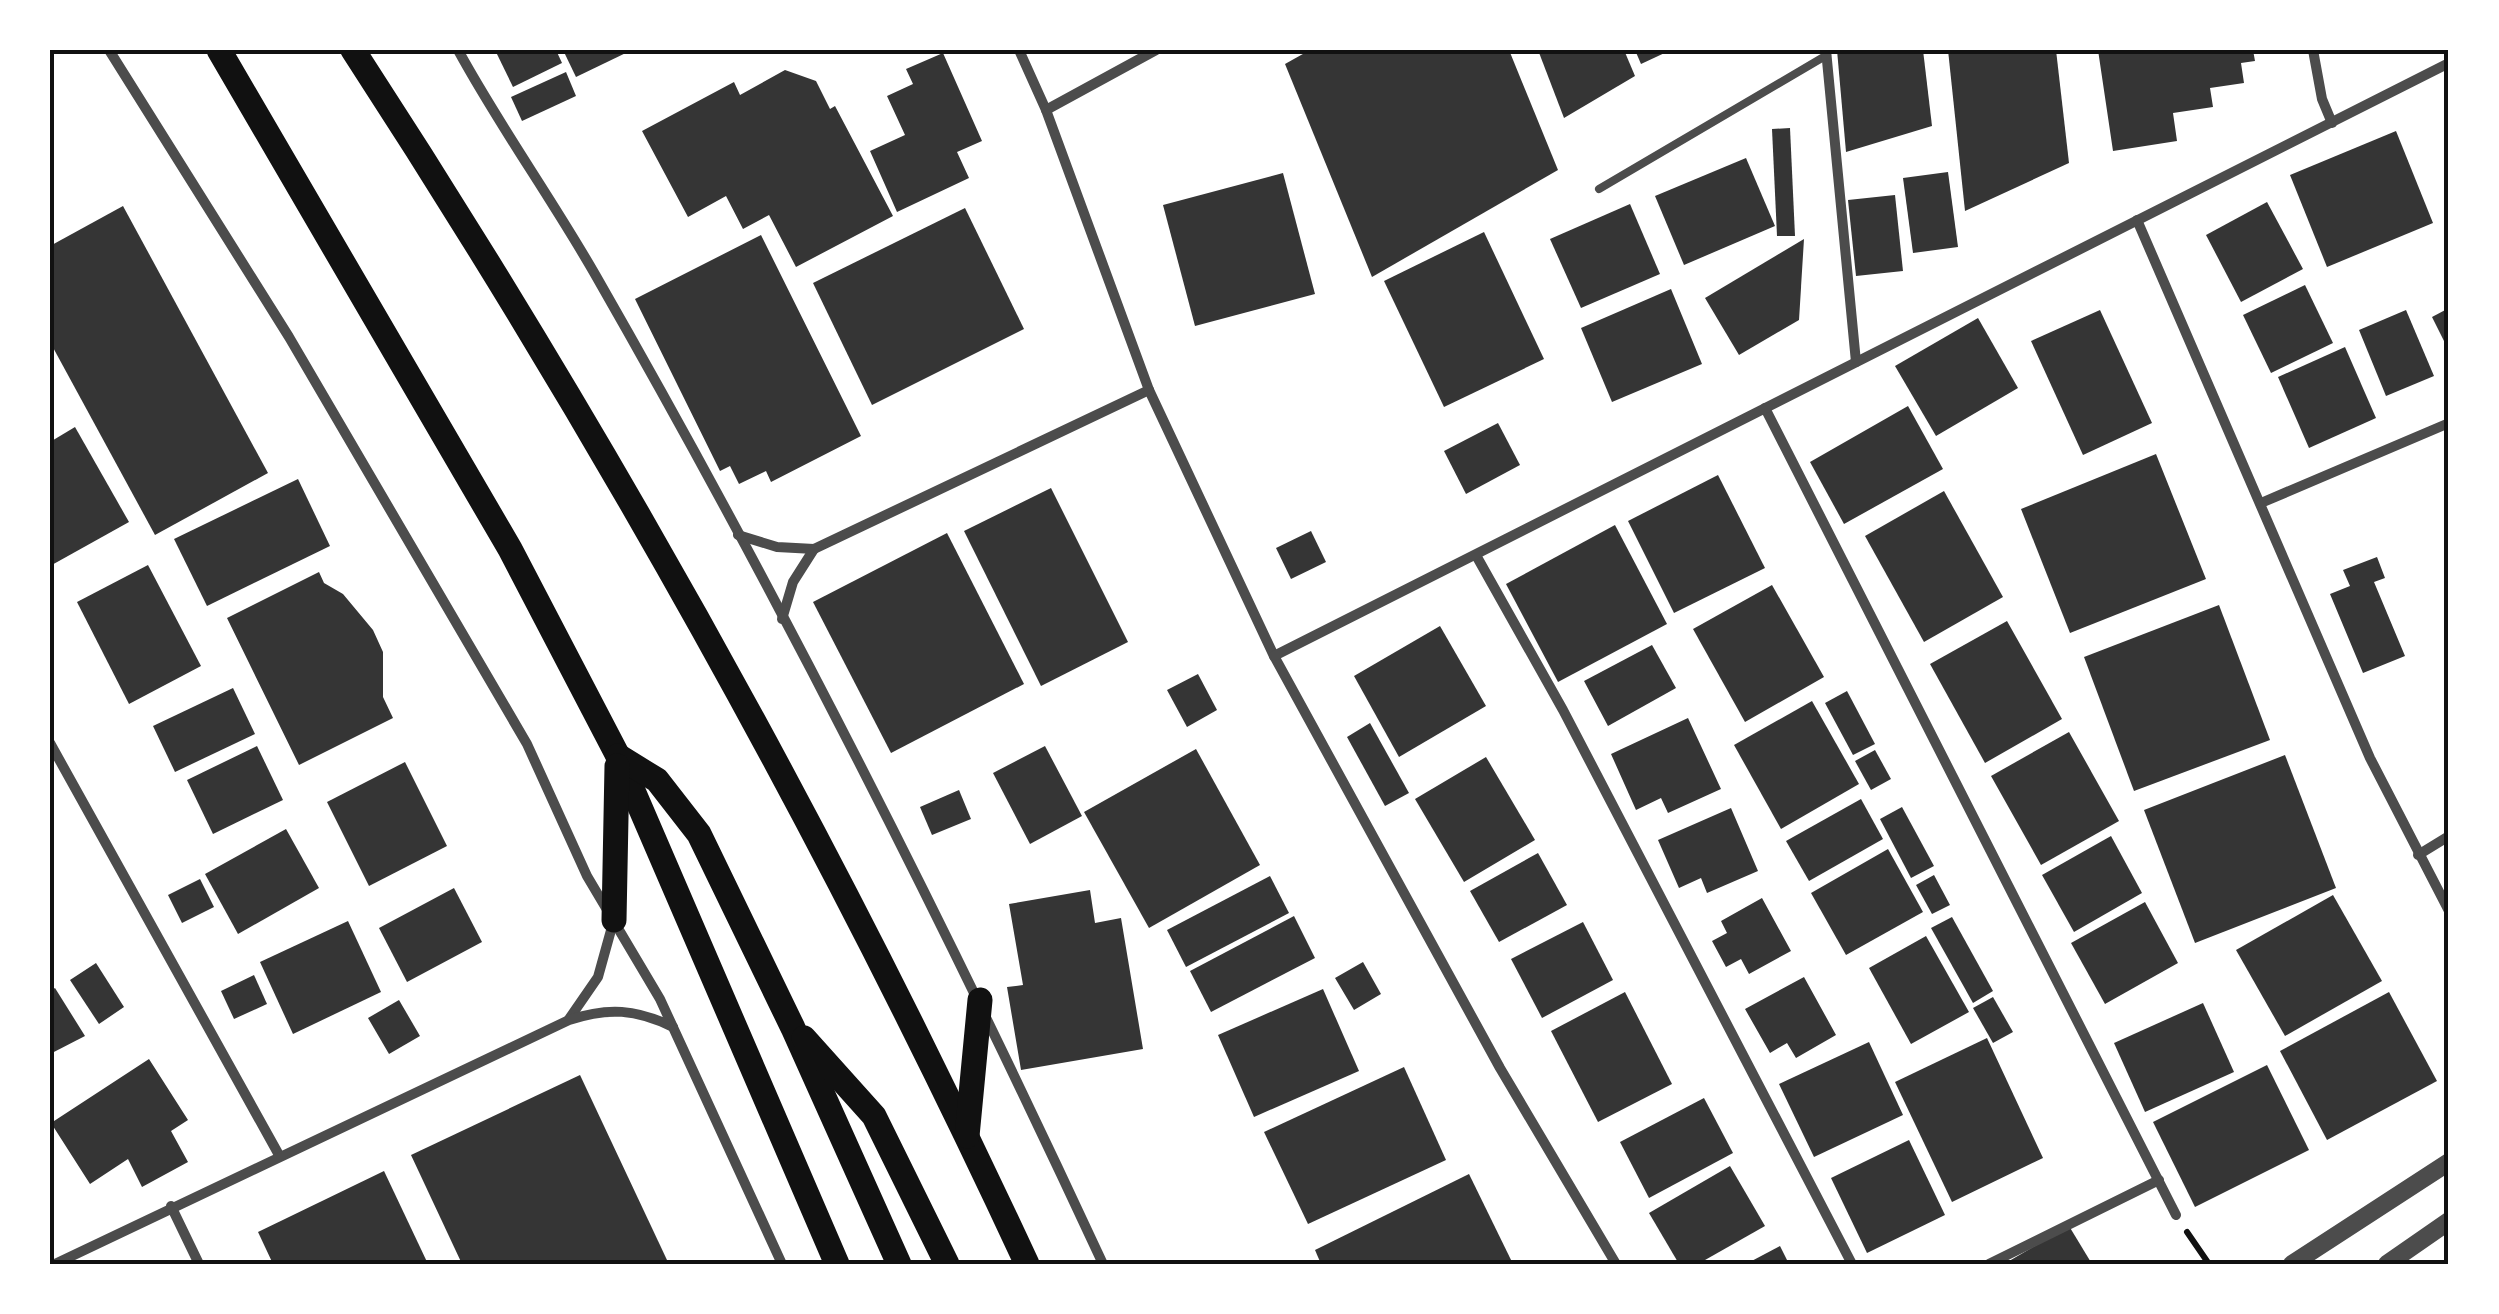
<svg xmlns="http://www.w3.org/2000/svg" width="2499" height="1314" font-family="Inter,sans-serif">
<rect width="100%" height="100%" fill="#fff"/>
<!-- building -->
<g fill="#353535">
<polygon points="495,50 556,50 562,63 513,87"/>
<polygon points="563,50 632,50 576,77"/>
<polygon points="1310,50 1509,50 1558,170 1372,277 1285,64"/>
<polygon points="1538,50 1624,50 1635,76 1564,118"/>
<polygon points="1635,50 1671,50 1641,64"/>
<polygon points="1837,50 1923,50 1932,126 1846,152"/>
<polygon points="1948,50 2056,50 2069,163 1965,211"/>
<polygon points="2098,50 2253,50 2255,61 2241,63 2244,83 2210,88 2213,107 2173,113 2177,141 2113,151"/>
<polygon points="943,53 982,141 957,152 969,178 897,212 870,151 905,135 887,96 913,84 906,69"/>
<polygon points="785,70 816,81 830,109 835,106 893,216 796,267 769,215 743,229 726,196 688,217 642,131 734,82 740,95"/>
<polygon points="566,72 576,96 522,121 511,97"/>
<polygon points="1790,128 1795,236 1777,236 1772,129"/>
<polygon points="2396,131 2433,223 2327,267 2290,175"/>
<polygon points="1746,158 1775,226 1684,265 1655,196"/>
<polygon points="1948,172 1958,247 1913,253 1903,178"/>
<polygon points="1283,173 1315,294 1195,326 1163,205"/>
<polygon points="1895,195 1903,271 1856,276 1848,200"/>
<polygon points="2267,202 2303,269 2241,302 2206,235"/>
<polygon points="1630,204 1660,274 1581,308 1550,239"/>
<polygon points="123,206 268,473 155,535 50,342 50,246"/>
<polygon points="965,208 1024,329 872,405 813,283"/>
<polygon points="1484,232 1544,359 1444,407 1384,281"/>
<polygon points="761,235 861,436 771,482 766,471 739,484 730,466 720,471 635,299"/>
<polygon points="1804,239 1799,320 1739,355 1705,298"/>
<polygon points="2305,285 2333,343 2271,373 2243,315"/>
<polygon points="1671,289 1702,364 1612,402 1581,328"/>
<polygon points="2449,308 2449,351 2432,317"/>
<polygon points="2100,310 2152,423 2083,455 2031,341"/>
<polygon points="2406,310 2434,376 2386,396 2359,330"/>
<polygon points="1978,318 2018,388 1936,436 1895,366"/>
<polygon points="2345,347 2376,418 2309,448 2278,377"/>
<polygon points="1908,406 1943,469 1844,524 1810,462"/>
<polygon points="1498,423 1520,465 1466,494 1444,451"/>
<polygon points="75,427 129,522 50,566 50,442"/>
<polygon points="2156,454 2206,579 2070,633 2021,509"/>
<polygon points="1718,475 1765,568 1674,613 1628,521"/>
<polygon points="298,479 330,546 207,606 174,539"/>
<polygon points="1051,488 1128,642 1041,686 964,531"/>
<polygon points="1944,491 2003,597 1924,642 1865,536"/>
<polygon points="1615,525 1667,624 1558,682 1506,584"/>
<polygon points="1311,531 1326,562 1291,579 1276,548"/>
<polygon points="947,533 1024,684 891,753 813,602"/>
<polygon points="2377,557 2385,578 2374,582 2405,656 2363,673 2330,594 2350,586 2343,570"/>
<polygon points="148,565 201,666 129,704 77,602"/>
<polygon points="319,572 324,583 343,594 373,630 383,652 383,697 393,718 299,765 227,618"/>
<polygon points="1772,585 1824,677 1745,722 1693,629"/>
<polygon points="2219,605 2270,740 2134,791 2084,657"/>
<polygon points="2007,621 2062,719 1985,763 1930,664"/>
<polygon points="1440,626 1486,706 1399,757 1354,676"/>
<polygon points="1652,645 1676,688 1608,726 1584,681"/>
<polygon points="1198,674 1217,710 1187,727 1167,690"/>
<polygon points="233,688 255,734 175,772 153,726"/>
<polygon points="1847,691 1875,744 1853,755 1825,703"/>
<polygon points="1812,701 1859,784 1781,829 1734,745"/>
<polygon points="1688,718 1721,789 1668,813 1661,798 1636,810 1611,754"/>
<polygon points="1370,723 1409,793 1385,806 1347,737"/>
<polygon points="2069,732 2119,821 2041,865 1991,776"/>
<polygon points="257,746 283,800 213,834 187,780"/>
<polygon points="1045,746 1082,816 1030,844 993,773"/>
<polygon points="1196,749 1260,865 1149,928 1084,812"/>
<polygon points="1875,750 1891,779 1871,790 1855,761"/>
<polygon points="2285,755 2336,888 2195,943 2144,810"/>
<polygon points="1486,757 1535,840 1464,882 1415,799"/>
<polygon points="405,762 447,846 369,886 327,802"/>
<polygon points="959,790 971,819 932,835 920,807"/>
<polygon points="1861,799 1883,839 1809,881 1786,841"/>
<polygon points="1902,807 1934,866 1911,878 1880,819"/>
<polygon points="1731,808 1758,871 1707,893 1701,878 1679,888 1658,840"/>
<polygon points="286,829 319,888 238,934 205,874"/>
<polygon points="2111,836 2142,893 2074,932 2042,875"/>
<polygon points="1888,849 1923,912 1846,955 1811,893"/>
<polygon points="1538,853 1567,905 1499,942 1470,891"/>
<polygon points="1934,875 1950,905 1932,914 1916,885"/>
<polygon points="1270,876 1289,913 1186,967 1167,930"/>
<polygon points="200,879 214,907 182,923 168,895"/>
<polygon points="454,888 482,942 407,982 379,928"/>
<polygon points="1090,890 1095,923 1121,918 1143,1049 1021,1070 1007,987 1023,985 1009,904"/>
<polygon points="2333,895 2382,981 2285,1036 2236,950"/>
<polygon points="1762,898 1791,951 1749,974 1741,959 1726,967 1712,941 1727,933 1721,921"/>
<polygon points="2145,902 2178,963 2105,1004 2071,943"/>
<polygon points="1294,916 1315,958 1211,1012 1190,971"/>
<polygon points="1952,917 1993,991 1973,1003 1931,928"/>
<polygon points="348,921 381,992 293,1034 260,962"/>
<polygon points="1583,922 1613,980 1542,1018 1511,959"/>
<polygon points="1926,936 1969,1012 1911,1044 1869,968"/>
<polygon points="1363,962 1381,994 1354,1010 1335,978"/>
<polygon points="96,963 124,1007 99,1024 70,980"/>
<polygon points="254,975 267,1004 234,1019 221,991"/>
<polygon points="1804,977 1836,1035 1796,1058 1787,1043 1770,1053 1745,1009"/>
<polygon points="55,988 85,1036 50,1054 50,991"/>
<polygon points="1323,989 1359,1071 1254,1117 1218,1035"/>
<polygon points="1625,992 1672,1084 1598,1122 1551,1031"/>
<polygon points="2389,992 2437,1081 2327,1140 2280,1051"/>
<polygon points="1993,997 2013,1032 1993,1043 1973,1008"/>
<polygon points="399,1000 420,1036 389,1054 368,1018"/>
<polygon points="2203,1003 2234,1072 2145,1112 2114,1043"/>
<polygon points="1987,1038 2043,1158 1952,1202 1895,1082"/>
<polygon points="1869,1042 1903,1115 1814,1157 1779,1084"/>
<polygon points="149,1059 188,1120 171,1131 188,1162 142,1187 128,1159 90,1184 51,1123"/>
<polygon points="2267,1065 2309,1150 2195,1207 2153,1122"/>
<polygon points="1404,1067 1446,1160 1308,1224 1264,1132"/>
<polygon points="580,1075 667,1260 462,1264 411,1155"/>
<polygon points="1704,1098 1733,1153 1649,1198 1620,1142"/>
<polygon points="1909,1140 1945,1215 1867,1253 1831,1178"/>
<polygon points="1730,1166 1765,1226 1698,1264 1679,1264 1649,1213"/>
<polygon points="384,1171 428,1264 273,1264 258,1232"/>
<polygon points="1469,1174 1513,1264 1321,1264 1315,1250"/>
<polygon points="2069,1226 2092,1264 2004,1264"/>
<polygon points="1780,1246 1789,1264 1746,1264"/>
</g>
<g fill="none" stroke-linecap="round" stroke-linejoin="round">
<!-- path -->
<polyline stroke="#111" stroke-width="6" points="2187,1232 2209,1264"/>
<!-- service -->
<polyline stroke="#4c4c4c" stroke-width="8" points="1599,189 1827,55"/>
<!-- minor -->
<g stroke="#4c4c4c" stroke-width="10">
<polyline points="109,50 289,337 527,744 587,876 660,999 782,1264"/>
<path d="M458,50c42,77 94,149 138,226 184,321 351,652 507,988"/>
<polyline points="1019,50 1046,110 1149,390 1274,656 1500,1068 1616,1264"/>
<polyline points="1826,50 1856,362"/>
<polyline points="2313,50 2322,99 2332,123"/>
<polyline points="1046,110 1156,50"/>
<polyline points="2137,220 2370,758 2449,911"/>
<polyline points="1765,408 2176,1215"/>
<polyline points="2261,503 2449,423"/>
<polyline points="738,535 777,547 814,549 1149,390"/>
<polyline points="1477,557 1563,710 1852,1264"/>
<polyline points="782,619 793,582 814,549"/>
<polyline points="1274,656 2449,63"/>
<polyline points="50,743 279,1155"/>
<polyline points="2418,855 2449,836"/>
<polyline points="569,1019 598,977 613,923"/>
<polyline points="171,1206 199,1264"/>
<path d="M55,1264l514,-244c39,-13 67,-11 104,7"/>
<polyline points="1989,1264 2159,1180"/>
</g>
<!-- tertiary -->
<g stroke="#4c4c4c" stroke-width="18">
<polyline points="2292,1264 2449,1162"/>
<polyline points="2387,1264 2449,1221"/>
</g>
<!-- primary -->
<g stroke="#111" stroke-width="25">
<polyline points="219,50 510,549 618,756 837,1264"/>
<path d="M353,50c253,388 479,794 674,1214"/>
<polyline points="618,756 657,780 699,834 793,1028 899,1264"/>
<polyline points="614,920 617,766"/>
<polyline points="804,1038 874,1116 947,1264"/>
<polyline points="967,1136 980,1000"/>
</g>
</g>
<!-- border -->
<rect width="2499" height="1314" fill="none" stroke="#ffffff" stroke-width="105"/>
<rect x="52" y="52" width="2394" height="1210" fill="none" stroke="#111" stroke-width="4"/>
</svg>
